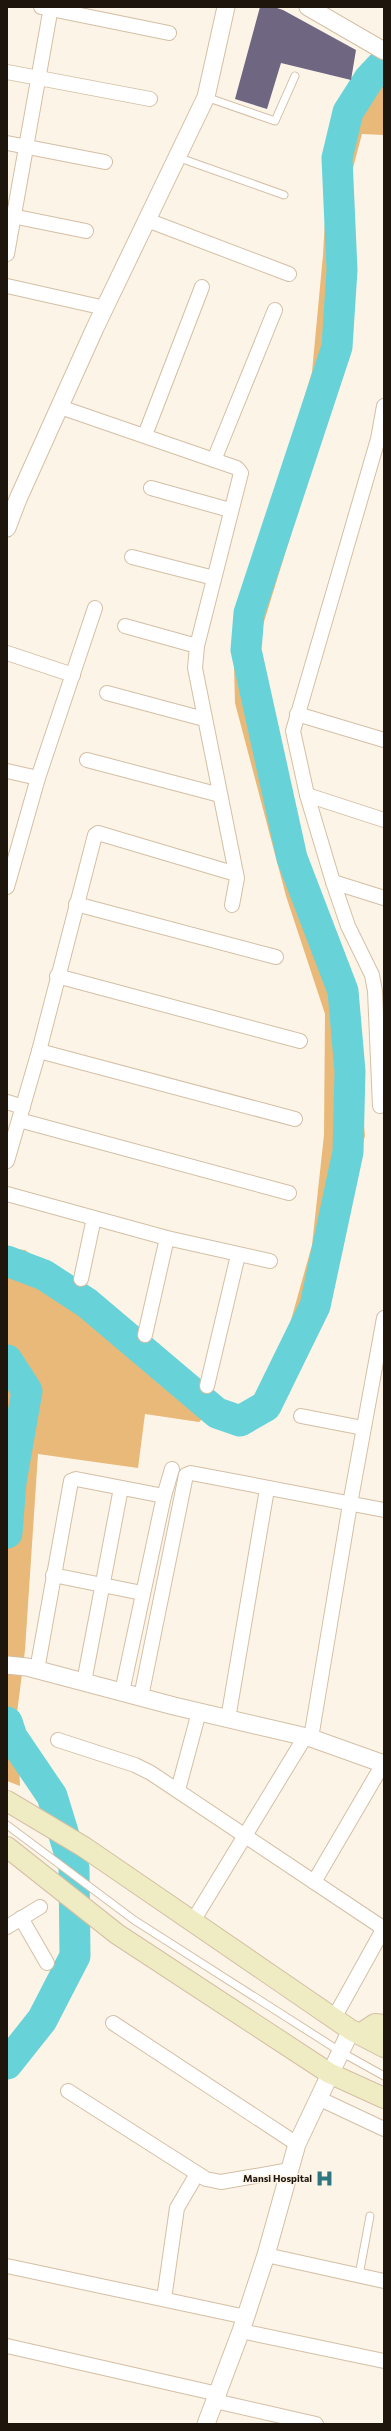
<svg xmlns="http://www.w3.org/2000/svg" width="391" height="2431" font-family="Commissioner,sans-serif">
<rect width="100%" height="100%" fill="#fdf4e8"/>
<!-- forest -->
<g fill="#e8b978">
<polygon points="384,49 384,135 362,134 349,183 342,347 329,411 255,651 291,803 352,1005 365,1136 351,1182 314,1323 289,1395 279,1363 312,1245 324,1135 325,1014 286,896 235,703 233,631 312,372 323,255 328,166 339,118 369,67"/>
<polygon points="7,1248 25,1250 184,1372 220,1402 199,1422 145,1414 138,1468 38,1454 25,1650 17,1713 20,1786 7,1781"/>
</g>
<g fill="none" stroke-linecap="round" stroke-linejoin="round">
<!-- river -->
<g stroke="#67d3d8" stroke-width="31">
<polyline points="7,1261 44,1275 87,1303 217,1413 240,1421 266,1406 315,1306 348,1152 350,1071 343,991 292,858 246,650 249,613 337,347 342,270 337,158 348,112 369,79 384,63"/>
<polyline points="7,1360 27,1391 11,1482 7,1533"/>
<polyline points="7,1722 12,1737 52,1796 74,1868 75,1956 42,2020 7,2064"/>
</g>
</g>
<!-- building -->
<polygon fill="#6f6682" points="260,7 274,7 283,10 356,50 351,80 281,63 267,109 235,99"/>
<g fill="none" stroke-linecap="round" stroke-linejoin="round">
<defs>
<g id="service">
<polyline points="206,97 275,121 295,76"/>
<polyline points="177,157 284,195"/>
<polyline points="7,1825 134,1920 341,2052 384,2076"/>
<polyline points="359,2275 370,2216"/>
</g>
<g id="minor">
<polyline points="41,7 169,33"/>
<polyline points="7,72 150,99"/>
<polyline points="7,143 105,162"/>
<polyline points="7,215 86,231"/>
<polyline points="147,220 289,274"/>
<polyline points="7,254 51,7"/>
<polyline points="7,286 105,308"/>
<polyline points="60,407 237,468 241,473 197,646 195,668 237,878 232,905"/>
<polyline points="145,435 202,287"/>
<polyline points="214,460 275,310"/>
<polyline points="151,488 230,510"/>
<polyline points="132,557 214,578"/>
<polyline points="125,626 197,646"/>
<polyline points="7,653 73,675"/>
<polyline points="107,693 204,719"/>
<polyline points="297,714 384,740"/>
<polyline points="87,760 220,795"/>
<polyline points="7,771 38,778"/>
<polyline points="307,795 384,820"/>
<polyline points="333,882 384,898"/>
<polyline points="7,887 38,778 95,608"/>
<polyline points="76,904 276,957"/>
<polyline points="57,976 300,1041"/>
<polyline points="39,1051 295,1119"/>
<polyline points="7,1102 23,1107"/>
<polyline points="380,1106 375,991 372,975 348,926 333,882 307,795 293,731 378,439 384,406"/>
<polyline points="19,1120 289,1193"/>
<polyline points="7,1161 39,1051 95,835 98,833 236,874"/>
<polyline points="7,1194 167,1238 270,1261"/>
<polyline points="81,1279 94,1218"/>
<polyline points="145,1335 167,1238"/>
<polyline points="207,1386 238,1255"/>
<polyline points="301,1416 363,1428"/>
<polyline points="53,1575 142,1593"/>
<polyline points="37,1670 71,1481 76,1479 164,1496"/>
<polyline points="84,1682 121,1488"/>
<polyline points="122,1692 164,1496 172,1469"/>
<polyline points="141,1697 186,1475 191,1473 384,1510"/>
<polyline points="228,1719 267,1489"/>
<polyline points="311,1738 350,1504 384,1318"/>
<polyline points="58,1740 135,1765 151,1773 383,1928"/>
<polyline points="178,1790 199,1712"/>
<polyline points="314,1882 383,1764"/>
<polyline points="21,1918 47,1963"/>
<polyline points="193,1921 305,1737"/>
<polyline points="7,1927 40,1907"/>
<polyline points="334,2018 384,1928"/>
<polyline points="113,2023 297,2144"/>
<polyline points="68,2091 206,2179 221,2182 290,2170"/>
<polyline points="318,2098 384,2129"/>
<polyline points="266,2255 384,2281"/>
<polyline points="7,2266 246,2317"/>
<polyline points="164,2299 177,2208 197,2174"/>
<polyline points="241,2331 384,2361"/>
<polyline points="7,2346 218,2394"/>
<polyline points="215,2401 316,2424"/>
</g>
<g id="tertiary">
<polyline points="308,7 384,51"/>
<polyline points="7,528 18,499 95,328 206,97 226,7"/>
<polyline points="7,1665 27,1667 174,1706 311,1738 384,1764"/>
<polyline points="206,2424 241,2331 266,2255 297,2144 351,2030"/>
</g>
<g id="secondary">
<polyline points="7,1801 84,1847 351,2030 384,2047"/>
<polyline points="7,1847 117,1934 329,2073 384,2098"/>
<polyline points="360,2034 375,2024 384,2025"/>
</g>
</defs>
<!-- service casing -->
<use href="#service" stroke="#d4bfa4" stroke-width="9"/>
<!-- minor casing -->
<use href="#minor" stroke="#d4bfa4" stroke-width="16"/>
<!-- tertiary casing -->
<use href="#tertiary" stroke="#d4bfa4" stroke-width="19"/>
<!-- secondary casing -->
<use href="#secondary" stroke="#d4bfa4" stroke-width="22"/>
<!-- service -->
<use href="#service" stroke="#fff" stroke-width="7"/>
<!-- minor -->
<use href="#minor" stroke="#fff" stroke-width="14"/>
<!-- tertiary -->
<use href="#tertiary" stroke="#fff" stroke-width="17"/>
<!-- secondary -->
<use href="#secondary" stroke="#efecc3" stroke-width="20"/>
</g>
<!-- icons -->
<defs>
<symbol id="hospital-bare" viewBox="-9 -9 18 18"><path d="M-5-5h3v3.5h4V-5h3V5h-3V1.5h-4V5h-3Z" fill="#2e7680" stroke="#fdf4e8" stroke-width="2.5" paint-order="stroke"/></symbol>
</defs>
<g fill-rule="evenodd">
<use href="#hospital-bare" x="312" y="2166" width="25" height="25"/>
</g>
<g text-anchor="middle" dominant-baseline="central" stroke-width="3" stroke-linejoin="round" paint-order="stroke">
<!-- poi labels -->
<g font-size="10" font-weight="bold" fill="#1e160c" stroke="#fdf4e8" text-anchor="end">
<text x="312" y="2178">Mansi Hospital</text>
</g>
</g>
<!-- border -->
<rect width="391" height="2431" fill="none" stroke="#1e160c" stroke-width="16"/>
</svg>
